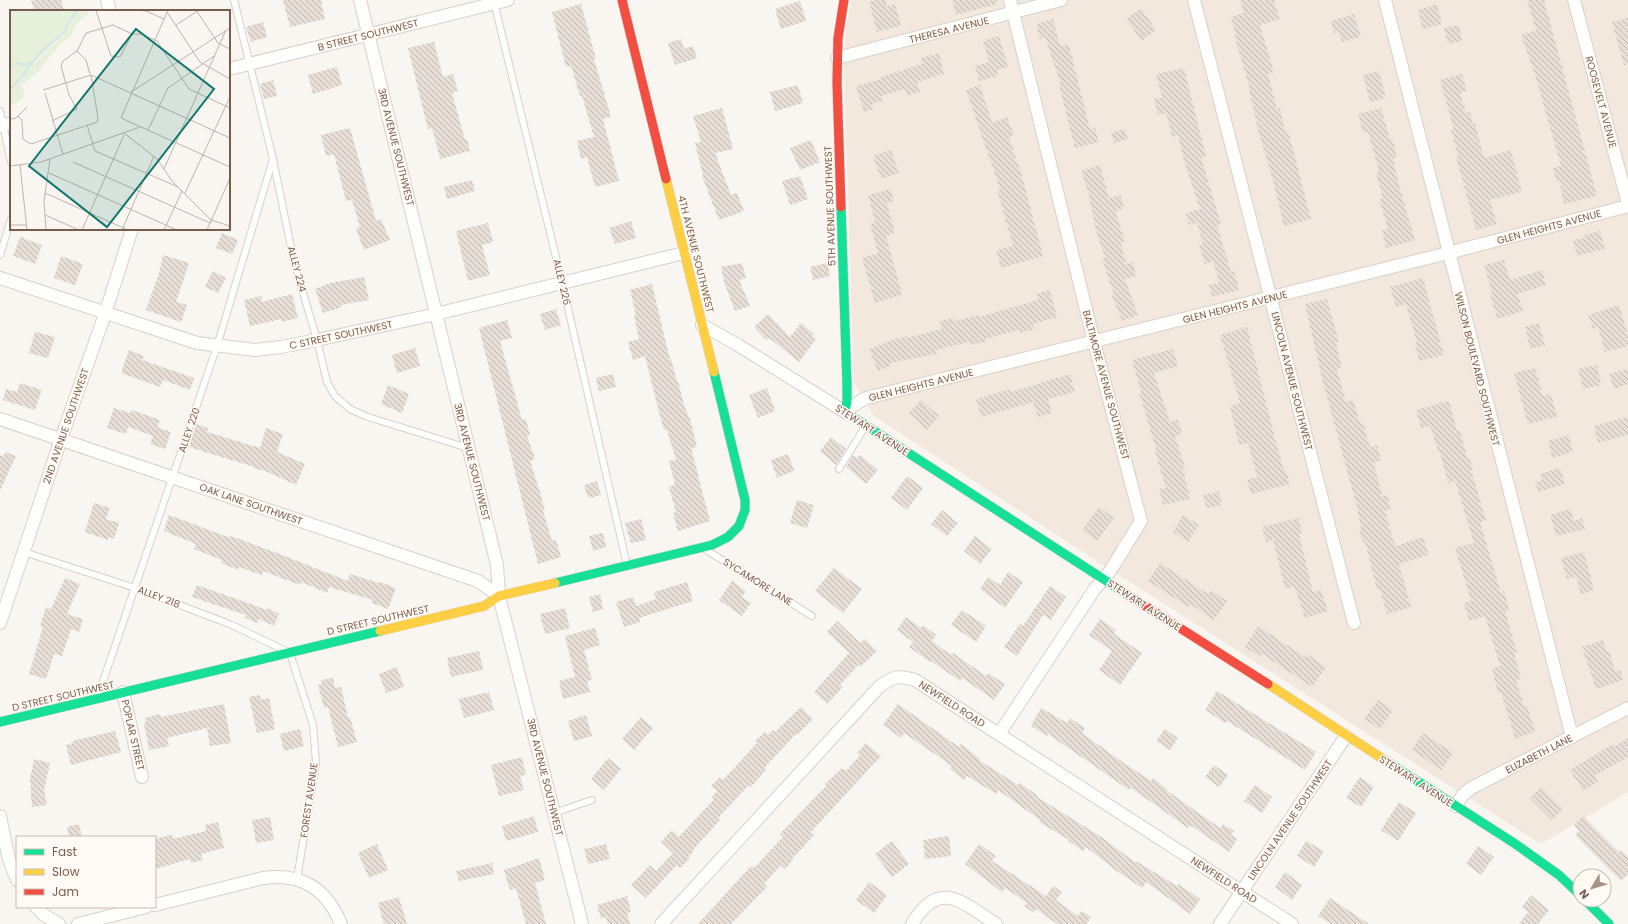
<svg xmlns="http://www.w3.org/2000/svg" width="1628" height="924" font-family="Poppins,sans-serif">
<defs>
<pattern id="building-back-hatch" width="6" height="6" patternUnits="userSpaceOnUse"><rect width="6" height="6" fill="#e6ded7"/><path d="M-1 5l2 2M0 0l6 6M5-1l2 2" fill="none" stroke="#bfb7b1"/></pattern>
</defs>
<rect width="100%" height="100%" fill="#f9f5f0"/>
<!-- residential -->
<polygon fill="#f2e8de" points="852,0 1628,0 1628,792 1541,844 1100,563 874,416 854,382 844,68 846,27"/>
<!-- building -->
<g fill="url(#building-back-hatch)">
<polygon points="31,0 61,0 64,11 34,11"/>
<polygon points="283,0 321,0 325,19 290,27"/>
<polygon points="875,0 885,0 887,6 895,4 901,26 877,32 869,2"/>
<polygon points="952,0 997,0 997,4 956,15"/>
<polygon points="1240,0 1274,0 1280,19 1260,25 1274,72 1268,74 1277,109 1280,108 1285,131 1288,131 1292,145 1311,219 1284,226 1272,177 1258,130 1249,90 1250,89 1236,42 1237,42 1231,17 1244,13"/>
<polygon points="1527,0 1544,0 1597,196 1564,204 1559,181 1557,182 1553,168 1561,166 1535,75 1521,35 1536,30"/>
<polygon points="800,1 806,21 781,29 775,9"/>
<polygon points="581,4 596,59 594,59 611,117 603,119 619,181 595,187 587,157 581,159 577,141 594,137 582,96 580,96 571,66 566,67 552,12"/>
<polygon points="1437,4 1442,24 1423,29 1418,10"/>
<polygon points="1141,8 1156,30 1142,41 1126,19"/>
<polygon points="1354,14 1361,37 1342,42 1339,32 1334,33 1331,21"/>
<polygon points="1628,18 1628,65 1624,65 1612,22"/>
<polygon points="1053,19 1060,46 1068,44 1074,62 1073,63 1075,70 1090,129 1095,128 1099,142 1075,148 1059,85 1061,85 1045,37 1040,39 1036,24"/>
<polygon points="263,22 267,37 251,42 246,27"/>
<polygon points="1459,25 1462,41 1448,44 1444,28"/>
<polygon points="999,36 1008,67 997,70 998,76 979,81 975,66 989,62 983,40"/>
<polygon points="681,39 684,49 693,46 697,58 675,65 668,43"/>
<polygon points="434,42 443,77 453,74 458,91 452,93 465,140 467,139 470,151 440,159 432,128 428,129 408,48"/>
<polygon points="939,53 944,74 917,82 920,92 907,96 905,89 882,96 883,101 872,104 874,109 864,112 856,86 882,79 881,77 922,64 921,58"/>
<polygon points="337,67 342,85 313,94 308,75"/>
<polygon points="1184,68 1206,156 1201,157 1221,224 1217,225 1231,272 1234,271 1239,290 1212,297 1209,285 1219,283 1213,261 1205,264 1199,245 1203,244 1197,223 1189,225 1186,213 1200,209 1184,161 1178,136 1172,137 1166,113 1158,115 1154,99 1162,98 1156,74"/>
<polygon points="1379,71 1386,98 1370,102 1363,75"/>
<polygon points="1462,74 1467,91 1460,93 1466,113 1470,112 1473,124 1475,123 1484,158 1511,150 1522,192 1490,200 1497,224 1476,230 1456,157 1458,156 1451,130 1454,129 1440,80"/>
<polygon points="273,80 277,96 264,99 260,84"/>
<polygon points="798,85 803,103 775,111 770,92"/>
<polygon points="980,85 992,123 1007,117 1014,135 1009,137 1022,176 1043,256 1001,268 996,250 1013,246 997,190 1000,189 966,90"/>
<polygon points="722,108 733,149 715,153 731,195 737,193 744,211 719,220 702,176 703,175 695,143 701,142 693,116"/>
<polygon points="1381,108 1390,139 1392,138 1397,157 1393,159 1399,185 1415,240 1386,248 1382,231 1388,229 1379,199 1383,198 1376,173 1379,172 1368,132 1363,133 1358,114"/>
<polygon points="350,128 376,221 381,219 390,240 364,250 356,229 360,227 352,200 346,201 334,154 326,156 321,135"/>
<polygon points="1125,129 1128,139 1114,143 1111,133"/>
<polygon points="811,140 820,162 800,170 790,148"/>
<polygon points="891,150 899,173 881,179 873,156"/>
<polygon points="1100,165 1109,198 1121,195 1124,208 1117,210 1116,214 1125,241 1121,243 1126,264 1133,262 1136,276 1125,279 1138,315 1122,321 1112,296 1114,295 1102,259 1105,258 1096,230 1088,191 1081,171"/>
<polygon points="800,176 808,199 790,205 782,181"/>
<polygon points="472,180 475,191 447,199 444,187"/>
<polygon points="890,189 894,201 887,203 895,233 886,236 902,295 875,303 862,258 878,253 870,224 875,222 868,195"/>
<polygon points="631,221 636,238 615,244 609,228"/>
<polygon points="488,223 493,242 482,245 490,275 468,281 456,231"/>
<polygon points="1600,231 1605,249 1577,256 1573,240 1585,238 1584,235"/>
<polygon points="222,233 238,240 232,254 216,248"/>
<polygon points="20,237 42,245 35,264 13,256"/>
<polygon points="163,255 189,263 176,302 187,305 181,322 146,310 159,273"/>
<polygon points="61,256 83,264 75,285 54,278"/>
<polygon points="1504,260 1510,280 1542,270 1546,285 1518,294 1523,311 1497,319 1490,294 1492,293 1484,265"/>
<polygon points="742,263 746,278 739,280 750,306 735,311 725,285 721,267"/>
<polygon points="827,263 830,276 813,280 810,267"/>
<polygon points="213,271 226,278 218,293 205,287"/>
<polygon points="364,277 369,300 341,305 342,307 323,313 315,289 331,283"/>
<polygon points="1423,278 1444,355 1419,361 1415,343 1417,342 1406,304 1396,307 1390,287"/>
<polygon points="652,284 670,360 671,359 677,382 678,381 684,405 691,422 697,447 691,448 710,521 678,531 673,513 676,512 669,487 675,485 669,461 676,460 667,430 664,430 660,416 645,356 633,360 628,342 639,339 634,315 636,315 630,290"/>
<polygon points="1050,290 1057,317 1033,324 1035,329 1020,333 1019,330 985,339 986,342 971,345 970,342 936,350 937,354 890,363 891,366 878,371 869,349 895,339 907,336 907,338 942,329 940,321 954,318 955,321 979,315 979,317 1038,300 1036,294"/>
<polygon points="292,294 298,318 282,322 281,319 250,326 244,300 261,296 262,302"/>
<polygon points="1327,299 1339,342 1336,343 1342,367 1337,369 1346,402 1353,399 1360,423 1363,423 1370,447 1377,445 1381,460 1374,463 1382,496 1387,495 1391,509 1385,511 1394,542 1396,546 1423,537 1429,555 1399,564 1411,607 1387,614 1380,590 1377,590 1365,542 1363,543 1359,528 1361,527 1356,503 1322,379 1305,304"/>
<polygon points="1619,305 1628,335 1628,346 1605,352 1598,327 1593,329 1588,315"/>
<polygon points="556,309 561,325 545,330 540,314"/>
<polygon points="768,314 790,337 801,323 814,334 812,336 816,339 799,362 769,338 766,340 754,327"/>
<polygon points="507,320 512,338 500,341 522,420 526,419 530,435 527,436 535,459 530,461 540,492 545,511 543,511 552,541 556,540 561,557 538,564 479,328"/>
<polygon points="1539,323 1545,345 1530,349 1525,327"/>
<polygon points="1247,327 1277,446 1284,470 1286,470 1290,484 1251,494 1247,480 1257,477 1248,443 1239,445 1230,406 1240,403 1220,335"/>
<polygon points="35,332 55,337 48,358 29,353"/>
<polygon points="415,348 420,366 397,373 392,355"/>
<polygon points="1173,349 1178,366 1154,373 1170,422 1178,419 1182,434 1175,436 1185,468 1183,469 1190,499 1163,505 1159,489 1166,488 1155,452 1157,452 1139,393 1141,392 1132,360"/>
<polygon points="129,350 144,356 142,360 194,378 190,390 163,380 160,387 121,373"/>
<polygon points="1597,365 1601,385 1583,389 1578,369"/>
<polygon points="1535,368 1543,396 1551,394 1557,417 1528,424 1514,373"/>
<polygon points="1628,369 1628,384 1614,389 1609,374"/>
<polygon points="613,374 616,387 599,391 596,378"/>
<polygon points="1070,374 1075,392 1048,399 1052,413 1038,417 1033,402 981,417 976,399 1010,389 1011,392"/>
<polygon points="20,383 42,390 35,410 3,400 6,389 17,392"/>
<polygon points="388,385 409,394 402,413 381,404"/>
<polygon points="767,388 775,411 758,418 749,395"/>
<polygon points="921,400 939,416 927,430 909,413"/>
<polygon points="1449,401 1457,431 1460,431 1468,460 1470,459 1473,470 1471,470 1486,520 1480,522 1501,593 1504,591 1509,610 1505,611 1517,652 1514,653 1521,679 1516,680 1524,706 1527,705 1535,732 1515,739 1501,692 1498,693 1492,668 1500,666 1485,616 1469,621 1464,603 1471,601 1455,548 1474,543 1455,481 1448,483 1440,453 1439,453 1430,426 1421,428 1416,410"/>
<polygon points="114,408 130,413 132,410 160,420 157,427 171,432 165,449 150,444 153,436 128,427 126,434 107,428"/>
<polygon points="1628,417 1628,435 1598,443 1594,426"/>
<polygon points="196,424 208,428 207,432 260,448 266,428 283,434 277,452 305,464 296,485 265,471 253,468 254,467 189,447"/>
<polygon points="1569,435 1573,452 1552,458 1548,441"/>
<polygon points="831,437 846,449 836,465 820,451"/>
<polygon points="6,452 16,456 0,491 0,455 3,456"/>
<polygon points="788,454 794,471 777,478 771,460"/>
<polygon points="853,455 857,458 860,455 878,470 866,484 846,467"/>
<polygon points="1560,468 1565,484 1538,492 1535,482 1542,480 1540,474"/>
<polygon points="907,476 923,488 907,510 891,498"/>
<polygon points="597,481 601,495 588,498 584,485"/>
<polygon points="1219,491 1222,505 1207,508 1203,495"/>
<polygon points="797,500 814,505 807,528 790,523"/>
<polygon points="94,503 110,508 106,519 119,523 114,539 109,537 108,540 85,532"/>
<polygon points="1099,507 1114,518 1097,541 1082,530"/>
<polygon points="1570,509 1574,521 1582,518 1585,529 1556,536 1550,515"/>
<polygon points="942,510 958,523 947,536 931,524"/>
<polygon points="169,515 225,536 230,537 231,536 277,553 348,581 350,574 379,583 380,582 396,588 388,609 372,603 373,600 329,587 327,593 301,582 300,585 263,571 262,575 239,567 238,570 221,563 222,560 194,549 196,544 164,531"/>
<polygon points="1183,515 1199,525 1188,542 1173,532"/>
<polygon points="1299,518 1302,533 1299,534 1313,592 1321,590 1328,611 1305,618 1294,586 1285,589 1273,540 1266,542 1262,527"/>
<polygon points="641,519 646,540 631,543 625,523"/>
<polygon points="603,533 606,547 593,551 589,536"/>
<polygon points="975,536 992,549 980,564 964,551"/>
<polygon points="1584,552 1594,590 1581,594 1576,577 1567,579 1561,558"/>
<polygon points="1160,563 1208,594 1211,590 1227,601 1214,620 1190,604 1188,607 1148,581"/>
<polygon points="834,568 862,589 843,613 815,591"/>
<polygon points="1008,572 1023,582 1005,608 980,589 988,577 1000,585"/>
<polygon points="65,578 80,584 67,614 83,619 79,632 71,629 62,656 54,654 46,679 29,674 43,627 40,626 46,607 51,609"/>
<polygon points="732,581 746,591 742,597 751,603 742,616 719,600"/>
<polygon points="687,582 693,601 639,618 640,622 624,627 616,602 633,597 636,606 656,599 654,592"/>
<polygon points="197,585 267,610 268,608 279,614 274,626 259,619 257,623 245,618 246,615 192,597"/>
<polygon points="1050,586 1066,597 1051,620 1043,615 1017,656 1004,647 1020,624 1023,626"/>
<polygon points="600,594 603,609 593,612 589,597"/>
<polygon points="565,608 570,628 545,634 540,614"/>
<polygon points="962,610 986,626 976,642 951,625"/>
<polygon points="906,617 921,628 923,625 936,635 932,641 951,655 953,653 986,676 988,673 1005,684 994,700 962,678 960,681 931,661 930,662 909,647 913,642 897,630"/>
<polygon points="1100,619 1116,630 1114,634 1142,653 1120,685 1099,670 1112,651 1089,635"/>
<polygon points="837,621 860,643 865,639 877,651 860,667 858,665 840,685 843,687 827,704 814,692 849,653 827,632"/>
<polygon points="1258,626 1305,657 1307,654 1326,667 1312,687 1262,654 1260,657 1245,647"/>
<polygon points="595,628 600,645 584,650 592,680 587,681 590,692 563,699 559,681 575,677 565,636"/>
<polygon points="1603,640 1607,652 1609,651 1615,672 1620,670 1623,680 1596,689 1582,647"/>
<polygon points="479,651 483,670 451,677 447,658"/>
<polygon points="397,667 404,687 386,693 379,674"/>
<polygon points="333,678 335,688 341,687 348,717 350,717 357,742 338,747 328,707 324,708 318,685 322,684 321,680"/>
<polygon points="1217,691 1316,752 1305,770 1227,721 1225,723 1205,710"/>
<polygon points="489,692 494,710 464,718 459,699"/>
<polygon points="260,695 261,700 269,698 275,729 257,733 249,697"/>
<polygon points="1378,700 1393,710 1380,729 1364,719"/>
<polygon points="224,704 231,743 210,746 207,728 167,738 169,746 149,750 144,723 146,723 145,718 160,714 161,717"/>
<polygon points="898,704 959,747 961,744 980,759 979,760 1018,785 1020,783 1038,796 1037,797 1100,836 1135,862 1136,861 1177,886 1178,884 1200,899 1190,914 1146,882 1142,888 1118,872 1086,847 1083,851 1068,841 1069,840 1039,822 1040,820 998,790 996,794 967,776 964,780 950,769 952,766 904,733 901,738 883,725"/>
<polygon points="801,707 813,719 797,735 796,734 764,768 766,770 751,787 749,785 718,818 720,820 693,850 694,851 688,857 690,858 680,868 677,865 646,898 631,885 650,865 656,871 673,853 661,842 672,830 679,837 714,799 712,797 717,791 711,786 720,777 723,780 757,743 755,741 765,732 768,735 773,730 775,732"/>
<polygon points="1041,708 1067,723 1070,718 1085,728 1082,733 1121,761 1151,781 1153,778 1167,789 1166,790 1220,828 1223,824 1234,831 1231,835 1237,839 1229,852 1190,825 1188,828 1131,788 1129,790 1048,734 1047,736 1031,726"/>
<polygon points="586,715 592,736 574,741 568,721"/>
<polygon points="641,717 653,728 634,750 622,739"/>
<polygon points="300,729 304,746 284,751 280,734"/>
<polygon points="1165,729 1178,738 1170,750 1156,741"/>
<polygon points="115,731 121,752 71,765 66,745 73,743 72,741"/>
<polygon points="1423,733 1453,753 1441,770 1412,750"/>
<polygon points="1628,738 1628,757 1594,776 1598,782 1583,791 1570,770 1613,744 1615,746"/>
<polygon points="866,743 881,756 811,832 814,835 792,859 793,860 785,869 781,865 764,884 767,887 731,924 698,924 751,866 754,868 783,837 780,834 826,786 825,784 842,768 846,771 860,755 857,753"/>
<polygon points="522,757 526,775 520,776 524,790 499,796 491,765"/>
<polygon points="608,758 621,769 604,790 591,779"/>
<polygon points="34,759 50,763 44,790 47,805 32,807 30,779"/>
<polygon points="1214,765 1228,775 1219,787 1205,777"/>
<polygon points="1360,777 1374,787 1361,807 1346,798"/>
<polygon points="1255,785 1272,797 1262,813 1244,801"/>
<polygon points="1541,787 1563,809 1552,820 1530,798"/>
<polygon points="1399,802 1416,813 1398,841 1381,830"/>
<polygon points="534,816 538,832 506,841 502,826"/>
<polygon points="1583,816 1619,852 1621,850 1628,857 1628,874 1621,881 1575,835 1579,831 1574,825"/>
<polygon points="270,817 274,840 256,843 252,820"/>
<polygon points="218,822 224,848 201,854 203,860 191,863 190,859 155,869 155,839 171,835 173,839 206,831 205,825"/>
<polygon points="79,824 82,837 69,837 67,827"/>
<polygon points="949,836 951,856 925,859 923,840"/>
<polygon points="892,841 909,864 892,877 875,854"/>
<polygon points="1306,841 1324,851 1314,867 1297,856"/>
<polygon points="377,844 388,870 369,878 358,853"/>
<polygon points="606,844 610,859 588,864 584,849"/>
<polygon points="979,844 996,856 992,861 1046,896 1053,886 1062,892 1056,900 1078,916 1082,911 1091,917 1087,923 1088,924 1057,924 1036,909 1034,913 1024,906 1027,903 1005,888 1002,892 994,886 965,864"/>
<polygon points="1478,846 1494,857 1481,875 1466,864"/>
<polygon points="539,858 545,880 535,883 546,924 526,924 516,888 510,890 504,870"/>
<polygon points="492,863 494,874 459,881 456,871"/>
<polygon points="1285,872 1302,885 1292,900 1275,887"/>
<polygon points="869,882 887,895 874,913 856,900"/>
<polygon points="1531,895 1549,910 1538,924 1519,924 1528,912 1522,907"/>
<polygon points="627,896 631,912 627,913 630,924 608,924 606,917 601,919 597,905"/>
<polygon points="399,897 407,924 384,924 378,903"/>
<polygon points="1330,898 1369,924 1331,924 1318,916"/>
</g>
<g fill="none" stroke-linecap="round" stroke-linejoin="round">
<defs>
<g id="lane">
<polyline points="234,0 273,159 294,262 317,340 327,382 335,396 350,409 368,417 468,448"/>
<polyline points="494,2 562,282 627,565"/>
<polyline points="0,111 11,162"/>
<polyline points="0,255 11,219"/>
<polyline points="839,469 865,427"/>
<polyline points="706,550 812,616"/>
<polyline points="24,552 135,588 232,625 290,653 313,725 316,763 297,879"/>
<polyline points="98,696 217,346 273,159"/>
<polyline points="554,813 592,800"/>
</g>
<g id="street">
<polyline points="107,0 110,11"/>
<polyline points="360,0 497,565 499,596 582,924"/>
<polyline points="1194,0 1354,623"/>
<polyline points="1385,0 1572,737"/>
<polyline points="1574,0 1628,204"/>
<polyline points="837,58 1061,0"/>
<polyline points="229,69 508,0"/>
<polyline points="0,126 11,123"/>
<polyline points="0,278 197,343 255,350 281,347 317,340 436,314 684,253"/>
<polyline points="702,325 738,345 845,412 854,405 866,398 1448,253 1628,206"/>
<polyline points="0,419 478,581 499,596"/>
<polyline points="0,623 61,439 105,314 132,229"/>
<polyline points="123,692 142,777"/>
<polyline points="999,734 1094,590 1110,571 1141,521 1094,342 1010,0"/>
<polyline points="1456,806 1462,796 1471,788 1628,708"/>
<polyline points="0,816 9,860 17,880"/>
<path d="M155,905l108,-27c39,-5 63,10 78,46"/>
<polyline points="36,907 44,915 59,924"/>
<polyline points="78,924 146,907"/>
<path d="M661,924l218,-237c14,-11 19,-12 36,-7l377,244"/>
<path d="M912,924c27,-46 50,-22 84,0"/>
<polyline points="1220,924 1346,736"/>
</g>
<g id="fast">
<polyline points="841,207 847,385 847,401 845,412 1128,595"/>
<polyline points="555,583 712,545 728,537 739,526 745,510 745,500 714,372"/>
<polyline points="0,722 380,631"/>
<polyline points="1386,761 1514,843 1559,875 1580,895"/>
<polyline points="1585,900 1609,924"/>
</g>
<g id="slow">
<polyline points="666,179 714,372"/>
<polyline points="380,631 484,606 499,596 555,583"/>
<polyline points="1268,684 1386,761"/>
</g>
<g id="jam">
<polyline points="622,0 666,179"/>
<polyline points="841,207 837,82 838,38 844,0"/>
<polyline points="1128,595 1268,684"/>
</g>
</defs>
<!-- lane casing -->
<use href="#lane" stroke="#d7d1cb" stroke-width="8"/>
<!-- street casing -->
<use href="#street" stroke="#d7d1cb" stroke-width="14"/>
<!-- fast casing -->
<use href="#fast" stroke="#d9d2cb" stroke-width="10"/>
<!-- slow casing -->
<use href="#slow" stroke="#d9d2cb" stroke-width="10"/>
<!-- jam casing -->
<use href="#jam" stroke="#d9d2cb" stroke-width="10"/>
<!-- lane -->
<use href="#lane" stroke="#fefefd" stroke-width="6"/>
<!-- street -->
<use href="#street" stroke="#fefefd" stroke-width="12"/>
<!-- fast -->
<use href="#fast" stroke="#16e098" stroke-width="9"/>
<!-- slow -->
<use href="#slow" stroke="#ffcf43" stroke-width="9"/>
<!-- jam -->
<use href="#jam" stroke="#f24e42" stroke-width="9"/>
</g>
<g text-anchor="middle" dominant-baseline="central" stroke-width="3" stroke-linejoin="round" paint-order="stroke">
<!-- street labels -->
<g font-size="10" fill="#7a5c4d" stroke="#fffaf3">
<text transform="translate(949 30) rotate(-14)">THERESA AVENUE</text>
<text transform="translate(368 35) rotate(-14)">B STREET SOUTHWEST</text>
<text transform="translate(1601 102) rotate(75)">ROOSEVELT AVENUE</text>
<text transform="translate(396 147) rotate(76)">3RD AVENUE SOUTHWEST</text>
<text transform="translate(830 206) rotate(-92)">5TH AVENUE SOUTHWEST</text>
<text transform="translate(1549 227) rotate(-15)">GLEN HEIGHTS AVENUE</text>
<text transform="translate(696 254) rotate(76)">4TH AVENUE SOUTHWEST</text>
<text transform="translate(297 269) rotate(75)">ALLEY 224</text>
<text transform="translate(562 282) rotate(77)">ALLEY 226</text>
<text transform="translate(1235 307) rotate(-14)">GLEN HEIGHTS AVENUE</text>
<text transform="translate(341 335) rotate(-12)">C STREET SOUTHWEST</text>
<text transform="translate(1477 369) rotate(76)">WILSON BOULEVARD SOUTHWEST</text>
<text transform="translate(1292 381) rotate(76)">LINCOLN AVENUE SOUTHWEST</text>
<text transform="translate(921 385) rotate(-14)">GLEN HEIGHTS AVENUE</text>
<text transform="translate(1106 385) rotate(75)">BALTIMORE AVENUE SOUTHWEST</text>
<text transform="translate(66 426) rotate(-71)">2ND AVENUE SOUTHWEST</text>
<text transform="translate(189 430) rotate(-71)">ALLEY 220</text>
<text transform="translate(872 430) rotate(33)">STEWART AVENUE</text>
<text transform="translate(472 462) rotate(76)">3RD AVENUE SOUTHWEST</text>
<text transform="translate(251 504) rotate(19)">OAK LANE SOUTHWEST</text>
<text transform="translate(758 582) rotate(32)">SYCAMORE LANE</text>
<text transform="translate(159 597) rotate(21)">ALLEY 218</text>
<text transform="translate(1144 605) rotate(33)">STEWART AVENUE</text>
<text transform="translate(378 620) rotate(-13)">D STREET SOUTHWEST</text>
<text transform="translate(63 696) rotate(-13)">D STREET SOUTHWEST</text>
<text transform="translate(952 704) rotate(33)">NEWFIELD ROAD</text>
<text transform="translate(133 735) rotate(77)">POPLAR STREET</text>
<text transform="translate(1539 754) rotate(-27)">ELIZABETH LANE</text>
<text transform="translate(545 777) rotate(76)">3RD AVENUE SOUTHWEST</text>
<text transform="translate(1416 781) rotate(33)">STEWART AVENUE</text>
<text transform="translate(309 800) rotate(-82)">FOREST AVENUE</text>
<text transform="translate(1290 820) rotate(-56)">LINCOLN AVENUE SOUTHWEST</text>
<text transform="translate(1224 880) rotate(33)">NEWFIELD ROAD</text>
</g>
</g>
<!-- overview -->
<g transform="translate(10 10)">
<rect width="220" height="220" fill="#f9f5f0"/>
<path d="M66,14l-6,13 -10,7 -25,31 -5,2 6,-15z" fill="#e7f0db"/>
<path d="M26,52l-7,18 -12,7 -7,11v-21z" fill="#e7f0db"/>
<path d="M0,0h82l-82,73zM10,69l5,18 -15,9v-18z" fill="#e7f0db"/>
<path d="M11,0h13l-5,2 6,1 -2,9 7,-2 5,9 -8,4 -6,-6 -7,4h-6l-1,-18 9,-1zM0,11l6,5 1,8 -7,4z" fill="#e7f0db"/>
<path fill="none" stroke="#d0e8ea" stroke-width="2" d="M0,55l8,-2 8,2 7,-4M0,80l32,-39 23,-20 3,-9 10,-12"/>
<path fill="none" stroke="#c2b3aa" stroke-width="1" d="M86,0l15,46 9,1 12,-23h9l16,7 32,48 41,19M124,0l12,1 18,8M158,0l-47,108 109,49M186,0l22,33 12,6M157,2l33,50 30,17M166,15l23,-15M67,41l9,9 4,14M33,80l48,-15 139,63M121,82l99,-64M35,83l18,61M8,106l4,5 1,18 8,5 66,-22 1,-4 -7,-43M0,109l6,-1 11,-11M42,111l25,-12 -8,-14 -8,-29 2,-5 14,-10 9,-18 27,-8 19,9M77,115l8,26 83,36M138,120l20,-42 46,-32M114,123l33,26 15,22 39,39 19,6M63,152l137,61M10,155l7,65M0,156l31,-4 99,-35M154,159l62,-139M39,163l128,57M35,183l83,37M175,183l45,-96M35,205l34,15M0,215h17M36,220l-2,-29 6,-42M72,220l42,-95M112,220l32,-74M154,220l18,-39M197,220l23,-52"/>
<path fill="#0f766e" fill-opacity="0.15" stroke="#0f766e" stroke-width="2" d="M126,19l78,60 -107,138 -78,-61z"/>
<rect width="220" height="220" fill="none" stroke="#7a5c4d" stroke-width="2"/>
</g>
<!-- legend -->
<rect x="16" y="836" width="140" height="72" fill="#fffaf3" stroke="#cabbb1"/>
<rect x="24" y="849" width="20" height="6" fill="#16e098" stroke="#cabbb1"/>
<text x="52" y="856" font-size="12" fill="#7a5c4d">Fast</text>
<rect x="24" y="869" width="20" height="6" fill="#ffcf43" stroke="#cabbb1"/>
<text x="52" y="876" font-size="12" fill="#7a5c4d">Slow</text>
<rect x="24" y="889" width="20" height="6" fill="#f24e42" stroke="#cabbb1"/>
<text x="52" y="896" font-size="12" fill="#7a5c4d">Jam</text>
<!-- north arrow -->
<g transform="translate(1592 888) rotate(232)"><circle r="19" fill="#fffaf3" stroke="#cabbb1"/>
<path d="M0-3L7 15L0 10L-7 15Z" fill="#a69286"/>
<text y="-6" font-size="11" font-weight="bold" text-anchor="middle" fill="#7a5c4d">N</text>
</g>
</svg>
